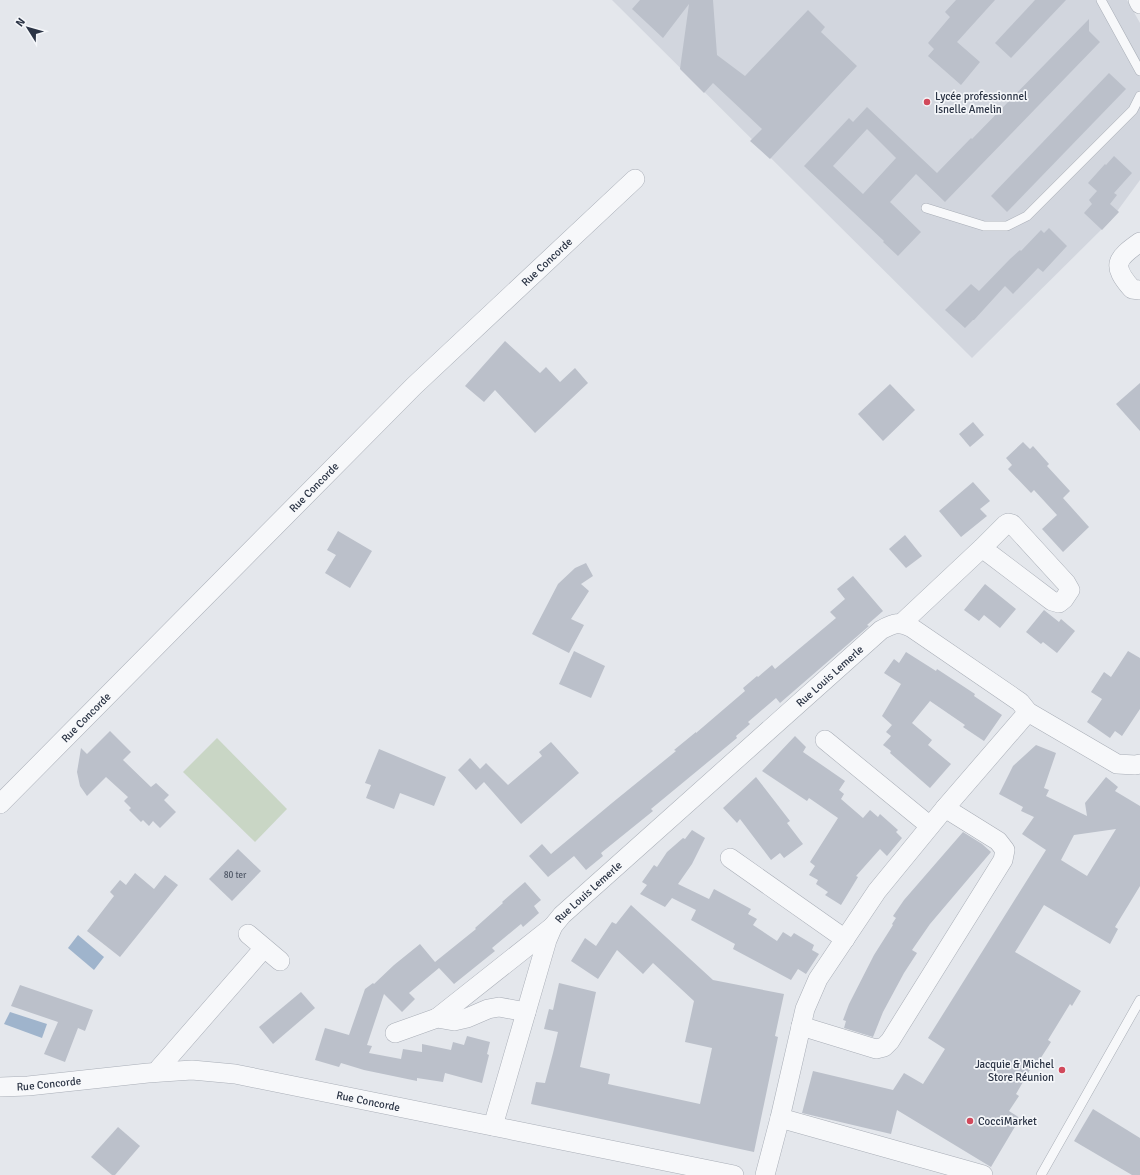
<svg xmlns="http://www.w3.org/2000/svg" width="1140" height="1175" font-family="Signika,sans-serif">
<rect width="100%" height="100%" fill="#e4e7ec"/>
<!-- built -->
<polygon fill="#d2d6de" points="612,0 1127,0 1140,23 1140,180 1110,221 972,358"/>
<!-- green -->
<polygon fill="#c9d6c5" points="217,738 287,809 255,842 183,772"/>
<!-- water -->
<g fill="#9fb4cc">
<polygon points="78,935 104,957 94,970 68,948"/>
<polygon points="10,1012 47,1024 42,1038 4,1024"/>
</g>
<!-- building -->
<g fill="#bbc0ca" fill-rule="evenodd">
<polygon points="640,0 713,0 717,55 745,76 808,10 825,27 821,32 857,66 770,159 750,141 762,129 713,83 704,93 680,69 689,4 663,38 632,9"/>
<polygon points="956,0 995,0 957,42 980,62 961,85 928,56 934,49 928,43 950,17 945,12"/>
<polygon points="1035,0 1066,0 1011,58 995,43"/>
<path d="M1089,19v12l11,11 -155,160 -29,-28 -26,28 31,30 -23,24 -15,-14 1,-1 -80,-75 45,-48 4,4 14,-15 70,66 34,-35 1,1zM867,129l29,29 -33,36 -30,-28z"/>
<polygon points="1109,73 1126,89 1007,212 991,196"/>
<polygon points="1114,156 1132,173 1114,193 1117,195 1110,204 1119,212 1102,230 1084,213 1092,204 1089,200 1097,191 1088,183 1105,164 1106,165"/>
<polygon points="1049,228 1067,246 1043,272 1038,268 1013,294 1005,286 974,320 973,320 965,328 945,310 971,284 979,291 1010,259 1020,250 1021,251 1041,230 1044,233"/>
<polygon points="505,341 540,373 546,367 560,382 575,368 588,383 535,433 495,390 484,402 465,386"/>
<polygon points="1140,383 1140,431 1116,404"/>
<polygon points="890,384 915,410 883,441 858,414"/>
<polygon points="973,422 984,435 970,447 959,434"/>
<polygon points="1023,442 1030,449 1033,446 1049,464 1047,466 1070,491 1063,498 1089,527 1063,552 1042,529 1057,515 1034,490 1031,493 1008,469 1012,465 1006,458"/>
<polygon points="973,482 990,501 980,509 987,516 961,537 939,511"/>
<polygon points="338,531 372,551 350,588 325,573 336,555 327,550"/>
<polygon points="905,535 922,556 906,568 889,549"/>
<polygon points="586,563 593,576 581,584 589,591 571,619 584,625 569,653 532,634 558,584 575,568"/>
<polygon points="853,576 883,611 867,625 869,626 780,703 776,698 748,722 750,724 736,736 737,738 651,809 653,811 601,853 603,856 586,870 574,856 548,877 529,856 542,844 551,854 612,803 676,751 674,750 696,732 696,733 745,691 743,688 757,676 758,677 772,665 775,669 836,618 830,612 845,599 837,589"/>
<polygon points="985,584 1016,609 1000,628 984,615 979,621 964,610"/>
<polygon points="1044,610 1059,622 1061,619 1075,631 1057,653 1043,642 1041,644 1026,632"/>
<polygon points="574,651 605,666 591,698 559,684"/>
<polygon points="1128,651 1140,658 1140,709 1122,736 1115,731 1110,738 1087,722 1102,699 1091,692 1104,672 1111,677"/>
<polygon points="906,652 936,671 937,669 975,694 974,696 1002,715 984,741 963,727 965,725 930,701 912,723 932,740 928,745 951,764 930,788 890,753 891,751 883,745 891,736 886,732 892,725 882,716 901,684 884,673 894,659 899,663"/>
<polygon points="110,731 131,752 123,760 151,787 156,783 169,795 164,800 176,812 160,828 153,821 149,826 143,820 141,822 129,810 131,808 124,801 128,797 106,777 87,796 80,786 77,772 81,748 87,754"/>
<polygon points="795,736 806,747 803,752 845,781 839,790 844,794 841,799 863,818 870,810 878,817 880,814 898,830 896,832 902,838 887,856 880,849 856,876 858,877 841,905 825,895 828,892 816,884 818,880 809,875 815,866 810,862 838,818 809,798 807,801 762,771"/>
<polygon points="551,742 579,773 521,824 484,782 476,790 458,770 470,758 480,769 486,763 508,785 542,756 539,752"/>
<path d="M1036,745l20,8 -12,35 5,2 -3,6 41,20 -2,-13 21,-26 12,10 -3,4 25,15v80l-25,41 3,2 -8,15 -66,-39 -29,47 66,39 -9,15 -2,-2 -22,36 3,2 -14,22 -3,-1 -18,31 3,2 -10,15 11,7 -29,49 -94,-57 -6,24 -89,-21 11,-42 80,19 11,-17 19,11 22,-35 -17,-11 118,-188 -24,-16 12,-17 -13,-6 2,-4 -24,-13 14,-28zM1116,829l-29,47 -26,-16 13,-25z"/>
<polygon points="379,749 446,777 434,806 400,793 394,809 366,798 371,785 365,783"/>
<polygon points="756,777 790,821 787,823 803,844 784,858 780,853 771,860 740,819 737,823 723,808"/>
<polygon points="692,830 705,838 692,864 678,884 709,899 714,889 751,909 748,914 757,919 753,925 777,941 783,932 791,937 794,933 814,945 812,950 819,954 806,974 798,969 791,980 733,949 735,944 691,920 696,910 672,898 665,907 640,894 647,885 642,882 654,865 657,867 667,852 683,838 685,839"/>
<polygon points="963,832 982,844 991,852 930,924 912,950 917,953 904,973 883,1012 873,1037 844,1028 846,1021 843,1020 849,1004 874,955 893,925 892,924 896,918 893,916 904,900"/>
<polygon points="238,849 261,871 232,901 209,879"/>
<polygon points="135,873 154,889 165,875 178,885 120,957 87,931 114,896 110,892 120,880 126,885"/>
<polygon points="525,882 541,900 534,906 539,913 523,927 521,924 492,948 495,951 454,984 439,968 409,993 415,999 402,1012 384,994 367,1045 372,1046 369,1053 401,1059 403,1049 422,1052 422,1044 451,1050 453,1042 464,1045 467,1036 490,1042 487,1054 489,1055 482,1083 445,1073 443,1082 417,1078 417,1081 364,1070 341,1063 339,1067 315,1060 325,1028 349,1035 365,989 373,983 374,984 394,965 420,944 435,962 476,929 475,928 503,903 502,902"/>
<polygon points="631,905 713,980 784,994 775,1036 778,1037 754,1152 531,1104 536,1082 545,1083 553,1053 558,1032 544,1029 549,1009 553,1010 559,983 596,992 580,1067 610,1074 608,1084 700,1104 712,1048 685,1042 694,1001 653,963 643,974 617,950 598,979 571,961 585,938 596,946 612,922 616,924"/>
<polygon points="20,985 93,1010 85,1031 78,1028 65,1062 44,1054 58,1022 11,1006"/>
<polygon points="301,992 315,1008 273,1044 259,1027"/>
<polygon points="1093,1109 1140,1138 1140,1175 1132,1175 1074,1141"/>
<polygon points="118,1127 140,1146 115,1175 112,1175 91,1157"/>
</g>
<g fill="none" stroke-linecap="round" stroke-linejoin="round">
<defs>
<g id="service">
<polyline points="1101,0 1140,71"/>
<polyline points="926,208 984,226 1007,226 1027,216 1133,110 1140,96"/>
<polyline points="1041,1175 1140,1000"/>
</g>
<g id="minor">
<polyline points="1138,0 1140,4"/>
<path d="M1140,242c-24,17 -29,23 -8,47l8,1"/>
<polyline points="902,623 982,548 1005,525 1008,523 1012,524 1066,583 1070,590 1064,599 1059,603 1052,601 982,548"/>
<polyline points="825,740 930,826"/>
<path id="s1" d="M0,804l414,-418 221,-207"/>
<polyline points="730,858 845,939"/>
<polyline points="248,934 280,961"/>
<polyline points="437,1018 552,927"/>
<polyline points="801,1026 876,1049 884,1047 890,1041 1003,860 1005,850 998,841 945,808"/>
<polyline points="395,1033 437,1018 454,1021 467,1018 488,1009 499,1007 526,1012"/>
<polyline points="156,1072 264,948"/>
<path id="s2" d="M0,1087l28,-1 120,-13 44,-3 43,4 499,101"/>
<polyline points="780,1118 983,1175"/>
<path id="s3" d="M493,1126l54,-186 6,-14 9,-11 319,-285c13,-7 18,-9 31,-2l108,74 8,10 89,52 18,1 5,-1"/>
<polyline points="765,1175 780,1118 805,1009 818,979 877,891 945,808 1028,712"/>
</g>
</defs>
<!-- service casing -->
<use href="#service" stroke="#a9aeb7" stroke-width="10"/>
<!-- minor casing -->
<use href="#minor" stroke="#a9aeb7" stroke-width="20"/>
<!-- service -->
<use href="#service" stroke="#f7f8fa" stroke-width="9"/>
<!-- minor -->
<use href="#minor" stroke="#f7f8fa" stroke-width="19"/>
</g>
<!-- markers -->
<g fill="#d1495b" stroke="#f4f6f9" stroke-width="1.5">
<circle cx="927" cy="102" r="4"/>
<circle cx="1062" cy="1070" r="4"/>
<circle cx="970" cy="1121" r="4"/>
</g>
<g text-anchor="middle" dominant-baseline="central" stroke-width="3.5" stroke-linejoin="round" paint-order="stroke">
<!-- number labels -->
<g font-size="9" fill="#4f5766">
<text x="235" y="875">80 ter</text>
</g>
<!-- poi labels -->
<g font-size="11" fill="#2b3445" stroke="#f4f6f9" text-anchor="start">
<text x="935" y="96">Lycée professionnel<tspan x="935" dy="13">Isnelle Amelin</tspan></text>
<text x="1054" y="1064" text-anchor="end">Jacquie &amp; Michel<tspan x="1054" dy="13">Store Réunion</tspan></text>
<text x="978" y="1121">CocciMarket</text>
</g>
<!-- street labels -->
<g font-size="11" fill="#2b3445" stroke="#f4f6f9">
<text stroke="none"><textPath href="#s1" startOffset="770">Rue Concorde</textPath></text>
<text stroke="none"><textPath href="#s1" startOffset="446">Rue Concorde</textPath></text>
<text stroke="none"><textPath href="#s3" startOffset="582">Rue Louis Lemerle</textPath></text>
<text stroke="none"><textPath href="#s1" startOffset="122">Rue Concorde</textPath></text>
<text stroke="none"><textPath href="#s3" startOffset="258">Rue Louis Lemerle</textPath></text>
<text stroke="none"><textPath href="#s2" startOffset="49">Rue Concorde</textPath></text>
<text stroke="none"><textPath href="#s2" startOffset="372">Rue Concorde</textPath></text>
</g>
</g>
<!-- north arrow -->
<g transform="translate(28 28) rotate(307)" stroke="#f4f6f9" stroke-width="3" paint-order="stroke">
<path d="M0-3L7 15L0 10L-7 15Z" fill="#2b3445"/>
<text y="-6" font-size="11" font-weight="bold" text-anchor="middle" fill="#2b3445">N</text>
</g>
</svg>
